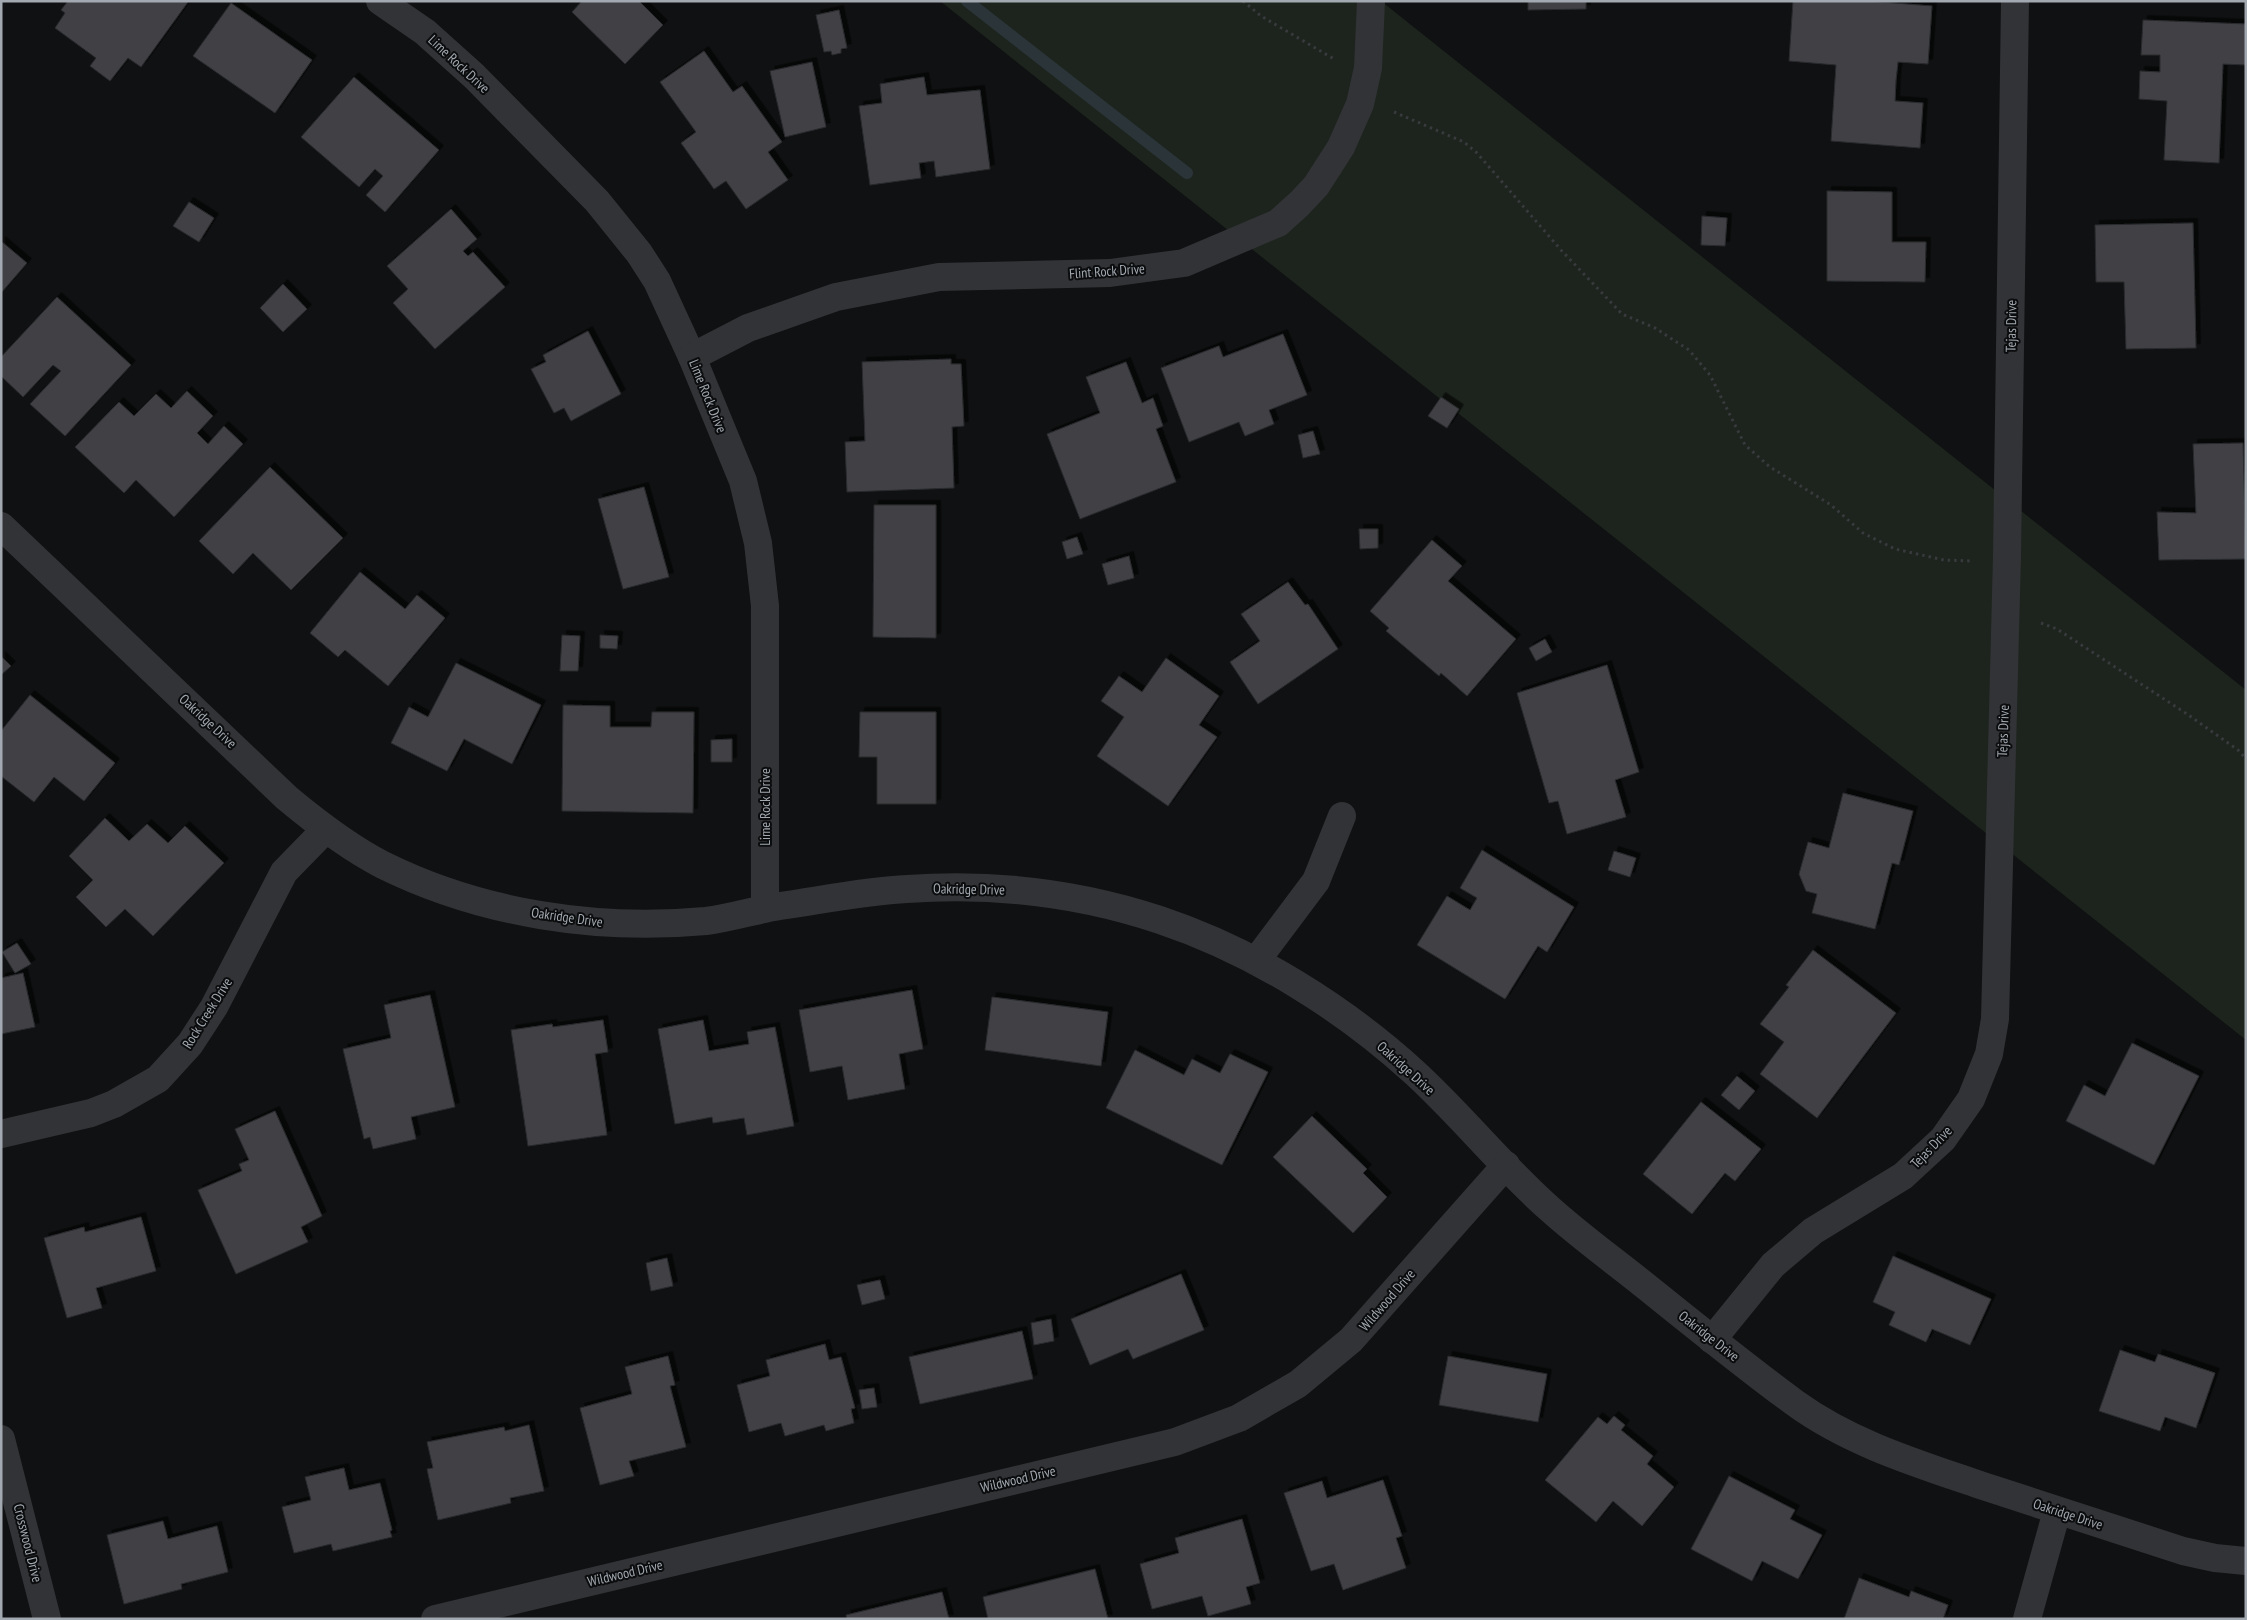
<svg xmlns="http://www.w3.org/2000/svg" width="2247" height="1620" font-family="'PT Sans Narrow',sans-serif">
<defs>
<filter id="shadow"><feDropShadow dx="4.5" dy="-4.5" stdDeviation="0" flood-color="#0009"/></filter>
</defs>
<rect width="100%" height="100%" fill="#101112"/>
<!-- green -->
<polygon fill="#1d241d" points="940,1 1381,1 2246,690 2246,1040"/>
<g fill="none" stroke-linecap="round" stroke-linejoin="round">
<!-- stream -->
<polyline stroke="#2b3439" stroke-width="12" points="967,1 1187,173"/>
</g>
<!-- building -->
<g fill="#3f4145" stroke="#2a2b2e" filter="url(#shadow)">
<polygon points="68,1 188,1 188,2 141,67 128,58 110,81 90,66 96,58 55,28 65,13 61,10"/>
<polygon points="582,1 639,1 663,25 625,64 572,12"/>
<polygon points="1528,1 1586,1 1586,9 1528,10"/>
<polygon points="1793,1 1868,1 1932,6 1928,64 1898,62 1896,80 1895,101 1923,103 1920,148 1831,141 1836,65 1789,61"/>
<polygon points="231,3 312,60 275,113 193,56"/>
<polygon points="839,10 847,48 841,49 841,53 832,55 831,51 824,52 816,15"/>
<polygon points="2143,20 2246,24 2246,65 2223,64 2219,163 2164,160 2167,101 2139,99 2140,71 2160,72 2160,55 2141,55"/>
<polygon points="704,51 733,92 742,86 782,142 768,152 788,180 746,209 726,181 714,189 681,143 696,132 660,82"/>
<polygon points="812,62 826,127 785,137 770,71"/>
<polygon points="354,77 439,150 385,212 366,195 383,176 375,169 359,187 301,137"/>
<polygon points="924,77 927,95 980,90 990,169 936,177 934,161 919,163 921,178 870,185 859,106 882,103 880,84"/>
<polygon points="1827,191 1892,192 1892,242 1926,242 1925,282 1827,281"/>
<polygon points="189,202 214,218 199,242 173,226"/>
<polygon points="451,209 477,239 463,251 468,256 473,252 505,287 435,349 393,303 408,289 387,266"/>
<polygon points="1702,216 1727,218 1725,246 1701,245"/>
<polygon points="2193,223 2196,348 2126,349 2124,282 2096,282 2095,225"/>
<polygon points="1,241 27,263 1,293"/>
<polygon points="283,284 307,309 283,332 260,308"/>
<polygon points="57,297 131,365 65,436 30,404 61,371 53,365 23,397 1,376 1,357"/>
<polygon points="588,331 621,394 571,421 564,408 554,413 531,369 546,362 543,355"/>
<polygon points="1283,334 1307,395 1269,410 1274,424 1245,436 1239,422 1189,442 1161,368 1219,346 1223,357"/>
<polygon points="951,359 951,364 961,364 964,426 952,427 954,488 847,492 845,442 865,441 862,362"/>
<polygon points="1126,362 1142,403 1153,398 1163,426 1156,429 1176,482 1080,519 1047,434 1100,413 1086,377"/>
<polygon points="187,391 213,416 197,433 208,444 224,426 243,444 174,517 136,480 124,493 75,447 119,402 134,416 156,394 171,408"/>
<polygon points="1441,397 1459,409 1447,428 1428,416"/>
<polygon points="1313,431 1320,454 1303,458 1298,435"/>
<polygon points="2243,443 2246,559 2159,560 2157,512 2196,513 2193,444"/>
<polygon points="270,467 343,538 291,590 253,553 233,574 199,541"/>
<polygon points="644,487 669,577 623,589 598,499"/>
<polygon points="874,505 936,505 936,638 873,637"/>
<polygon points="1359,529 1378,529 1378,548 1360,549"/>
<polygon points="1077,537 1083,554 1067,559 1062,542"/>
<polygon points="1432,540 1462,566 1448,581 1516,639 1467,696 1441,673 1439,676 1386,631 1389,628 1370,611"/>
<polygon points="1129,556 1134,578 1108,585 1102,564"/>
<polygon points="360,572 405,609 417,595 445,618 388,686 345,650 338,657 310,633"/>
<polygon points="1288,582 1305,605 1308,604 1338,649 1258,704 1230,662 1260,641 1241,614"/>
<polygon points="562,635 580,636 578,671 560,671"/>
<polygon points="600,635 618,636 617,649 600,648"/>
<polygon points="1545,639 1552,652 1536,661 1529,648"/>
<polygon points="1,656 11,666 1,675"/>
<polygon points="1166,658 1219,696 1199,725 1217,737 1168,806 1097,756 1124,717 1101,701 1119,676 1142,692"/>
<polygon points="456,663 541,705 512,764 464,739 447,771 391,743 409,707 428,717"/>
<polygon points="1607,665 1639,772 1615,780 1626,817 1567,834 1558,801 1549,803 1517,693"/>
<polygon points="30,695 115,763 84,801 54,777 34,802 1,776 1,731"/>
<polygon points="563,705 610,706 610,727 651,727 652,712 694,712 693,813 562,811"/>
<polygon points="860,712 936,712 936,804 877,804 877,757 859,757"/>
<polygon points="732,739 732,762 711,762 711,740"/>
<polygon points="1843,793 1913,811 1899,865 1892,863 1875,929 1812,913 1817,894 1806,891 1799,874 1808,842 1829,848"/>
<polygon points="105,818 129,841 147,824 168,843 185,826 224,863 153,936 125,909 106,927 76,897 93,880 69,856"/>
<polygon points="1482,850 1574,907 1547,952 1538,946 1505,999 1417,945 1447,896 1470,910 1477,898 1460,888"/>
<polygon points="1614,851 1636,858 1630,877 1608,870"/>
<polygon points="17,943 31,964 15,973 2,952"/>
<polygon points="1813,950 1896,1013 1817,1118 1760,1074 1784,1042 1760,1024 1789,987 1786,985"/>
<polygon points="23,973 35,1027 1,1034 1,978"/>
<polygon points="912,990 923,1049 899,1054 905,1089 848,1100 842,1066 810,1072 799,1010"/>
<polygon points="430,995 455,1107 411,1117 416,1139 373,1149 370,1137 364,1139 343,1049 391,1038 384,1005"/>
<polygon points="992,997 1108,1012 1101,1066 985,1050"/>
<polygon points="603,1020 608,1052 595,1054 607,1135 528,1146 511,1030 552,1024 553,1027"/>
<polygon points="703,1020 709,1051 749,1044 747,1032 775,1027 794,1126 747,1135 744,1118 713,1123 712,1117 675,1124 658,1029"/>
<polygon points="2132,1043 2199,1076 2154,1165 2066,1121 2084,1085 2105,1096"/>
<polygon points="1135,1050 1184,1075 1192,1059 1220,1073 1230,1054 1268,1072 1222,1165 1106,1108"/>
<polygon points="1737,1076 1755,1091 1739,1110 1721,1095"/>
<polygon points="1701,1102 1761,1149 1735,1181 1725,1173 1692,1214 1643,1174"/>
<polygon points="275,1111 322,1216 301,1227 308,1242 236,1274 198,1190 242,1171 239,1164 249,1160 235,1129"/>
<polygon points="1312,1116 1367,1169 1363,1173 1387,1197 1353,1233 1273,1157"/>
<polygon points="141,1217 156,1271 96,1288 102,1308 67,1318 44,1238 84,1227 85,1232"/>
<polygon points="1893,1256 1991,1299 1970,1345 1932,1329 1926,1342 1889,1325 1895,1312 1873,1302"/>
<polygon points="667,1258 673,1286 651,1291 646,1263"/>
<polygon points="1181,1274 1204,1330 1133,1359 1128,1349 1090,1365 1071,1319"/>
<polygon points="880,1280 885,1299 862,1305 857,1285"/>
<polygon points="1051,1319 1054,1341 1034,1345 1031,1323"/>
<polygon points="1022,1331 1033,1379 920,1404 909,1357"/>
<polygon points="825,1344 829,1360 841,1357 855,1408 851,1409 854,1423 826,1431 824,1425 785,1436 781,1423 749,1432 737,1385 770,1376 766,1360"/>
<polygon points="2120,1350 2155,1362 2158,1354 2215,1373 2196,1428 2165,1417 2160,1431 2099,1411"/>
<polygon points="668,1356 675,1385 670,1386 686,1447 629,1461 634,1476 600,1485 580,1408 632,1394 625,1367"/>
<polygon points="1448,1356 1547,1374 1538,1422 1439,1405"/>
<polygon points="874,1388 877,1407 862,1409 859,1390"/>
<polygon points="1614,1416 1625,1425 1621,1430 1653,1456 1647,1464 1674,1487 1642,1526 1613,1501 1596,1522 1545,1480 1598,1417 1607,1424"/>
<polygon points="529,1425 544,1491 510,1498 511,1503 438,1520 427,1469 433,1468 427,1442 504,1427 505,1431"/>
<polygon points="344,1468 349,1490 380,1483 392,1530 390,1531 392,1537 333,1551 331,1544 294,1553 282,1507 311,1500 305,1477"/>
<polygon points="1729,1476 1795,1510 1790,1519 1822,1535 1798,1579 1762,1561 1752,1581 1691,1549"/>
<polygon points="1383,1480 1402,1536 1396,1538 1406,1568 1343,1590 1334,1564 1311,1571 1284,1493 1322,1481 1327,1498"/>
<polygon points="1242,1519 1260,1583 1246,1587 1251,1604 1208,1616 1202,1596 1152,1609 1140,1564 1179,1553 1175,1538"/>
<polygon points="163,1521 168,1539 217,1526 228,1572 181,1584 182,1589 124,1604 107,1535"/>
<polygon points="1095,1569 1108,1619 988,1619 983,1597"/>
<polygon points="1859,1578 1909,1597 1911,1591 1948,1605 1943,1619 1844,1619"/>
<polygon points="942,1592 949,1619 847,1619 846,1615"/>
</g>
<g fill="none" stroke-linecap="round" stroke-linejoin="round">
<!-- path -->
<g stroke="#383a3d" stroke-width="3" stroke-dasharray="2.5 4" stroke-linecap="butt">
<polyline points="1243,1 1261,16 1334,59"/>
<polyline points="1394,112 1464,142 1477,153 1561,250 1622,314 1655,328 1689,350 1710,375 1745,445 1770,467 1831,505 1863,533 1895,549 1944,560 1972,561"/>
<polyline points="2041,623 2057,629 2187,714 2238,750 2246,759"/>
</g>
<!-- minor -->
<g stroke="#323336" stroke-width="28">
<polyline points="380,1 425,32 474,76 597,201 639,253 657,281 692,357 743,481 758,543 765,606 765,908"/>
<polyline points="692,357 748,328 836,297 939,277 1110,273 1184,263 1278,223 1299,204 1316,186 1341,147 1360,104 1368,68 1371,1"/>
<path d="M1,526l286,272c30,25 61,49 96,67 99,49 214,66 323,56 25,-3 49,-11 74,-15 42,-6 85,-15 127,-17 86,-6 172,4 253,31 93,31 184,88 255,153 48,44 88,95 136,137 29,26 62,50 92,74 50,40 100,81 152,119 55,40 121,60 185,82 68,22 136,44 203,66l32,7 31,3"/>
<polyline points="1256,961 1316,881 1342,816"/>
<polyline points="1,1134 91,1113 114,1104 158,1079 190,1044 214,1007 284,872 325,830"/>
<polyline points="1712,1340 1773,1265 1813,1231 1903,1176 1943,1139 1971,1099 1989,1054 1995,1019 2007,556 2015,1"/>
<polyline points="1,1439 47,1619"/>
<polyline points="435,1619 1175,1442 1239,1418 1298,1384 1351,1340 1506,1165"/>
<polyline points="2027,1619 2057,1511"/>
</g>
</g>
<g text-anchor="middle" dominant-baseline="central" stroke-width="4" stroke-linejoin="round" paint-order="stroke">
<!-- street labels -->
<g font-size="14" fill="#a3a9b1" stroke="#0b0c0d">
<text transform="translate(459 64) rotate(43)">Lime Rock Drive</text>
<text transform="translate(1107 271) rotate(-4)">Flint Rock Drive</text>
<text transform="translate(2011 326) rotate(-89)">Tejas Drive</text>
<text transform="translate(708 396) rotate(68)">Lime Rock Drive</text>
<text transform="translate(208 721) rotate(43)">Oakridge Drive</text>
<text transform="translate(2003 731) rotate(-88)">Tejas Drive</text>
<text transform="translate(765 807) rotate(-90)">Lime Rock Drive</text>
<text transform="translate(969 889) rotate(1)">Oakridge Drive</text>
<text transform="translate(567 917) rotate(8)">Oakridge Drive</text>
<text transform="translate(207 1013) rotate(-58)">Rock Creek Drive</text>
<text transform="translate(1406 1068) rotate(42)">Oakridge Drive</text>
<text transform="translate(1931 1147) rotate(-46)">Tejas Drive</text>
<text transform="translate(1387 1300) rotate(-49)">Wildwood Drive</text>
<text transform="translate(1709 1336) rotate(38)">Oakridge Drive</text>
<text transform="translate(1018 1479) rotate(-13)">Wildwood Drive</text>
<text transform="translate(2068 1514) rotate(18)">Oakridge Drive</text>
<text transform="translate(28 1543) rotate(76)">Crosswood Drive</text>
<text transform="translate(625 1573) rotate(-13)">Wildwood Drive</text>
</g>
</g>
<!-- border -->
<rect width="2247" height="1620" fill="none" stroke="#a3a9b1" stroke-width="5"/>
</svg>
